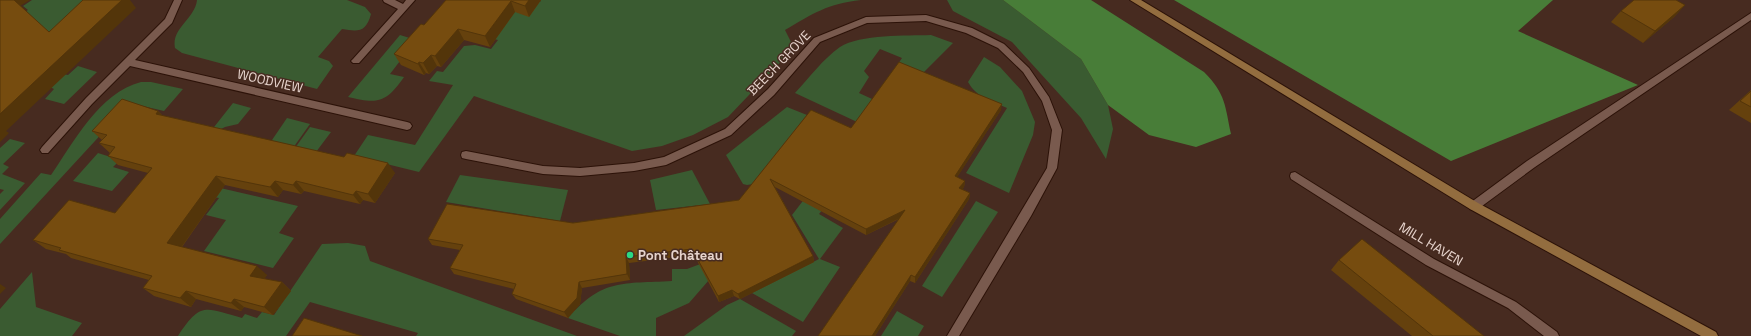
<svg xmlns="http://www.w3.org/2000/svg" width="1751" height="336" font-family="'Space Grotesk',sans-serif">
<rect width="100%" height="100%" fill="#472b20"/>
<!-- green -->
<g fill="#3a5b31">
<polygon points="32,0 101,0 64,35 50,31 43,38 20,15 28,10 23,6"/>
<path d="M197,0h150l18,7 6,7c-5,18 -12,18 -29,15l-24,28 11,4 4,5 -16,23 -135,-36 -7,-5c-4,-20 20,-29 22,-48z"/>
<path d="M513,0h21l6,2 1,-2h320c-34,4 -47,13 -76,30l9,18 -66,69 -35,18 -31,11 -30,5 -158,-55 -55,76 -65,-16 14,-21 47,10 38,-60 -24,-4 8,-10 6,1 21,-26 11,-1 16,4 7,-9 -14,-4z"/>
<polygon points="947,0 1003,0 1081,59 1108,105 1113,129 1106,159 1081,118 1012,42 953,11"/>
<path d="M400,35l16,5 -26,34 14,3c-18,26 -26,27 -56,20z"/>
<path d="M931,35l22,8 -31,31 -24,-10 4,-6 -22,-9 -16,22 5,6 -10,16 59,27 -48,8 -75,-35c14,-15 28,-34 45,-46 20,-13 67,-11 91,-12z"/>
<path d="M984,57l16,10 22,24 13,31 -2,13 -24,58 -43,-20 41,-65c-15,-7 -30,-10 -39,-26z"/>
<polygon points="78,66 97,72 64,104 45,99 54,89 50,87 63,74 68,75"/>
<path d="M141,82h10l32,7 -19,22 -34,-8 -130,141v-25l41,-46 10,2c23,-33 48,-82 90,-93z"/>
<polygon points="233,103 251,108 238,124 225,127 207,136"/>
<polygon points="787,107 807,115 753,184 747,185 743,184 726,155"/>
<polygon points="287,118 310,124 288,155 270,143"/>
<polygon points="310,127 331,132 316,152 290,155"/>
<polygon points="10,139 25,143 3,164 9,167 2,174 25,183 0,210 0,194 4,190 0,189 0,148"/>
<polygon points="98,153 120,160 113,167 129,172 112,191 73,181"/>
<polygon points="692,170 710,204 656,210 650,180"/>
<polygon points="460,175 568,190 560,221 446,202"/>
<polygon points="216,187 298,206 279,233 294,238 273,268 204,251 226,220 206,215 219,198 208,196"/>
<polygon points="809,193 828,203 819,214 843,228 820,259 840,267 803,322 752,293 819,259 792,215"/>
<polygon points="976,201 998,212 942,297 922,286"/>
<path d="M348,243l17,3 5,15 207,75h-161l2,-3 -108,-31 -24,34h-108c23,-35 27,-28 64,-18l3,-4 12,4 5,-6 12,3 48,-71z"/>
<path d="M711,260l5,12 -27,31 -33,15v18h-36l-52,-18c35,-40 55,-34 104,-37v-12h15z"/>
<polygon points="32,272 36,307 82,323 72,336 0,336 0,309"/>
<polygon points="740,299 796,331 792,336 684,336 727,305"/>
<polygon points="897,311 924,326 918,336 881,336"/>
</g>
<!-- forest -->
<g fill="#487d38">
<path d="M1003,0h88l113,72c22,22 21,34 27,62l-35,13 -47,-12 -41,-30 -27,-46z"/>
<polygon points="1174,0 1553,0 1518,31 1638,85 1451,161"/>
</g>
<g fill="none" stroke-linecap="round" stroke-linejoin="round">
<defs>
<polygon id="service" points="1751,13 1751,20 1535,167 1478,209 1474,210 1470,209 1469,206 1470,203 1527,161"/>
<g id="minor">
<polygon points="174,0 182,0 172,23 135,60 407,122 410,123 412,126 410,129 407,130 130,66 92,104 48,153 42,153 40,150 42,147 86,98 165,19"/>
<polygon points="383,0 395,0 403,4 406,0 415,0 359,63 353,63 351,61 353,59 398,9 384,2"/>
<polygon points="926,15 972,28 1004,44 1029,68 1049,97 1062,130 1057,168 1031,216 959,336 947,336 1047,168 1052,130 1042,101 1023,72 998,48 966,33 926,21 867,23 820,42 774,95 731,135 666,165 634,171 580,176 543,174 466,159 462,158 461,155 462,152 466,151 543,166 580,168 634,163 664,157 725,129 768,89 814,38 866,17"/>
<polygon points="1295,172 1434,259 1516,302 1557,332 1559,336 1544,336 1508,308 1426,265 1291,179 1290,176 1291,173"/>
</g>
<polygon id="secondary" points="1130,0 1141,0 1478,203 1716,332 1718,336 1701,336 1470,209"/>
</defs>
<!-- service casing -->
<use href="#service" stroke="#2c1208" stroke-width="2"/>
<!-- minor casing -->
<use href="#minor" stroke="#2c1208" stroke-width="2"/>
<!-- secondary casing -->
<use href="#secondary" stroke="#2c1208" stroke-width="2"/>
<!-- service -->
<use href="#service" fill="#795a4e" fill-rule="evenodd"/>
<!-- minor -->
<use href="#minor" fill="#795a4e" fill-rule="evenodd"/>
<!-- secondary -->
<use href="#secondary" fill="#936d3f" fill-rule="evenodd"/>
</g>
<!-- wall -->
<g fill="#65410d">
<polygon points="446,0 541,0 529,17 515,12 490,47 464,40 441,67 437,66 429,74 426,73 424,75 401,65 394,54 424,25"/>
<polygon points="1685,5 1674,17 1643,43 1611,22 1621,11"/>
<polygon points="1751,90 1751,123 1729,110"/>
<polygon points="811,110 851,128 1001,110 957,177 965,181 964,187 962,189 970,193 969,199 915,283 910,281 875,336 818,336 899,219 866,235 775,187 813,256 814,262 740,299 734,296 719,302 694,255 629,263 630,280 582,288 580,304 568,318 516,299 512,294 514,289 454,274 450,268 460,250 432,245 428,239 573,223 739,200"/>
<polygon points="158,111 163,116 395,173 375,203 363,200 360,204 304,191 301,194 283,190 278,197 225,185 182,247 267,275 264,279 282,282 291,291 273,315 244,307 241,311 196,299 191,307 154,296 143,288 149,280 71,258 66,254 46,249 33,240 115,213 148,173 118,165 108,156 110,153 99,143 102,140 92,131"/>
<polygon points="1339,260 1484,336 1412,336 1331,270"/>
</g>
<!-- shaded-wall -->
<g fill="#53350a">
<polygon points="14,0 30,0 20,6"/>
<polygon points="122,0 130,0 136,8 6,131 9,133 0,142 0,114"/>
<polygon points="529,0 541,0 529,17 525,6"/>
<polygon points="511,1 515,12 490,47 485,36"/>
<polygon points="1685,5 1674,17 1643,43 1655,31"/>
<polygon points="458,29 464,40 441,67 435,56"/>
<polygon points="431,55 437,66 429,74 423,63"/>
<polygon points="419,62 426,73 424,75 418,64"/>
<polygon points="1002,104 1001,110 954,182 955,176"/>
<polygon points="158,111 168,121 156,114"/>
<polygon points="388,163 395,173 375,203 368,194"/>
<polygon points="216,176 225,185 178,252 167,243"/>
<polygon points="275,181 283,190 278,197 270,187"/>
<polygon points="296,181 304,191 301,194 293,185"/>
<polygon points="965,181 964,187 959,194 959,188"/>
<polygon points="356,191 363,200 360,204 353,195"/>
<polygon points="970,193 969,199 915,283 915,277"/>
<polygon points="905,210 904,216 866,235 866,229"/>
<polygon points="813,256 814,262 740,299 738,294"/>
<polygon points="626,257 629,263 630,280 627,274"/>
<polygon points="257,266 267,275 260,285 250,276"/>
<polygon points="911,275 910,281 875,336 872,336"/>
<polygon points="282,282 291,291 273,315 264,307"/>
<polygon points="579,282 582,288 580,304 568,318 564,312"/>
<polygon points="0,284 6,288 0,294"/>
<polygon points="732,290 734,296 719,302 718,296"/>
<polygon points="186,291 196,299 191,307 180,298"/>
<polygon points="234,299 244,307 241,311 231,303"/>
</g>
<!-- building -->
<g fill="#764c0f" stroke="#53350a">
<polygon points="0,0 14,0 49,32 83,0 122,0 0,114"/>
<polygon points="446,0 529,0 525,6 511,1 485,36 458,29 435,56 431,55 423,63 419,62 418,64 394,54 421,24 424,25"/>
<polygon points="1634,0 1676,0 1685,5 1655,31 1621,11"/>
<polygon points="899,62 1002,104 955,176 965,181 959,188 970,193 915,277 911,275 872,336 818,336 905,210 866,229 770,179 813,256 738,294 732,290 718,296 692,249 626,257 627,274 579,282 577,298 564,312 512,294 516,284 450,268 463,245 428,239 447,204 573,223 739,200 811,110 851,128"/>
<polygon points="1751,91 1751,107 1740,101"/>
<polygon points="122,99 158,111 156,114 344,157 347,153 388,163 368,194 356,191 353,195 296,181 293,185 275,181 270,187 216,176 167,243 257,266 250,276 282,282 264,307 234,299 231,303 186,291 180,298 143,288 152,276 59,250 61,248 33,240 69,200 115,213 152,168 108,156 115,147 99,143 107,135 92,131"/>
<polygon points="1362,239 1484,336 1433,336 1339,260"/>
<polygon points="304,318 362,336 292,336"/>
</g>
<!-- markers -->
<circle fill="#2bd884" stroke="#472b20" stroke-width="1.5" cx="630" cy="255" r="4"/>
<g text-anchor="middle" dominant-baseline="central" stroke-width="3" stroke-linejoin="round" paint-order="stroke">
<!-- street labels -->
<g font-size="13" fill="#e6d3cc" stroke="#472b20">
<text transform="translate(779 63) rotate(-46)">BEECH GROVE</text>
<text transform="translate(270 81) rotate(13)">WOODVIEW</text>
<text transform="translate(1431 244) rotate(31)">MILL HAVEN</text>
</g>
<!-- poi labels -->
<g font-size="13" font-weight="bold" fill="#e6d3cc" stroke="#472b20" text-anchor="start">
<text x="638" y="255">Pont Château</text>
</g>
</g>
</svg>
